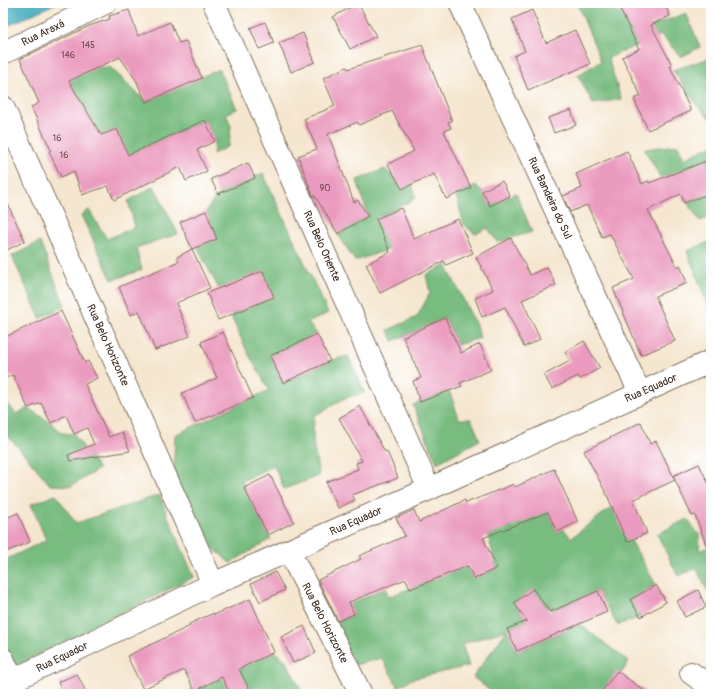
<svg xmlns="http://www.w3.org/2000/svg" width="714" height="697" font-family="Pangolin,sans-serif">
<rect width="100%" height="100%" fill="#fff"/>
<filter id="ink" filterUnits="userSpaceOnUse"><feTurbulence type="fractalNoise" baseFrequency=".025" numOctaves="2"/><feDisplacementMap in="SourceGraphic" scale="8" xChannelSelector="R" yChannelSelector="G"/><feConvolveMatrix kernelMatrix="1 2 1 2 8 2 1 2 1" color-interpolation-filters="sRGB"/></filter>
<filter id="wash" filterUnits="userSpaceOnUse"><feTurbulence type="fractalNoise" baseFrequency=".012" numOctaves="4" result="noise"/><feDisplacementMap in="SourceGraphic" scale="16" xChannelSelector="R" yChannelSelector="G"/><feGaussianBlur stdDeviation="0.9" result="paint"/><feColorMatrix in="noise" values="0 0 0 0 0 0 0 0 0 0 0 0 0 0 0 0 0 1.4 0 .05"/><feComposite in="paint" operator="in"/></filter>
<g filter="url(#wash)">
<rect width="100%" height="100%" fill="#f5e6cf"/>
<!-- forest -->
<g fill="#78bc80" stroke="#5a734f">
<polygon points="577,3 610,3 615,11 622,14 632,34 686,13 700,47 681,57 661,35 608,58 621,99 593,104 578,75 601,61"/>
<polygon points="710,58 711,59 711,120 697,105 673,70"/>
<polygon points="110,67 146,102 219,69 237,109 226,114 231,126 229,146 213,154 215,141 205,120 143,148 112,179 124,147 117,129 97,137 65,69"/>
<polygon points="678,145 684,159 711,146 711,175 673,174 660,177 644,149"/>
<polygon points="385,169 396,179 410,177 416,198 376,219 384,236 409,226 412,241 355,261 338,234 368,216 357,180"/>
<polygon points="263,173 328,313 308,323 317,334 270,357 283,383 330,361 348,356 365,393 345,398 314,416 313,442 319,476 284,489 274,465 242,481 268,535 271,539 230,563 211,546 195,521 175,478 174,458 175,435 269,390 248,353 232,319 233,314 273,297 263,271 219,289 197,247 217,239 206,211 218,194"/>
<polygon points="476,185 482,191 490,206 516,193 532,232 497,242 488,228 475,234 464,225 456,195"/>
<polygon points="154,186 178,234 136,248 142,270 112,280 81,215 89,210 107,239 135,227 128,201"/>
<polygon points="711,193 711,217 700,221 687,202"/>
<polygon points="711,241 711,314 687,251"/>
<polygon points="40,242 65,306 40,318 12,256"/>
<polygon points="446,265 476,325 480,338 457,345 445,318 393,341 388,330 417,317 430,293 426,275"/>
<polygon points="449,390 459,419 471,419 480,440 437,463 413,405"/>
<polygon points="3,397 16,414 28,408 51,423 62,433 74,434 99,469 71,486 50,485 27,457 3,431"/>
<polygon points="56,495 76,523 159,495 194,577 11,668 3,647 3,561 46,540 31,504"/>
<polygon points="545,506 557,532 564,529 571,538 612,507 656,585 630,600 641,617 617,625 598,591 553,610 547,607 533,589 514,603 527,621 507,629 517,651 580,624 629,662 607,694 494,694 473,677 507,630 462,644 469,666 412,679 398,687 382,658 355,665 333,624 354,614 350,604 386,588 388,597 442,576 458,558 474,578 497,568 488,536"/>
<polygon points="687,519 700,536 699,551 711,546 711,597 696,568 678,576 657,534"/>
<polygon points="274,652 286,660 303,694 182,694"/>
</g>
<!-- water -->
<polygon fill="#3eaabd" stroke="#3c6a6e" points="13,3 57,3 3,28 3,7"/>
<g id="blocks">
<!-- building -->
<g fill="#eb9bbf">
<polygon points="358,3 376,36 350,49 333,17"/>
<polygon points="617,3 664,3 670,16 651,25 672,65 670,66 691,111 648,130 634,99 641,96 622,57 639,49"/>
<polygon points="129,10 138,36 170,22 179,43 186,41 202,78 146,102 136,80 120,57 69,81 101,135 117,129 128,155 205,120 215,141 197,150 207,171 186,181 180,167 114,200 108,186 82,195 74,171 61,177 49,151 51,150 31,107 39,103 20,59 89,26 110,19 109,16"/>
<polygon points="532,10 546,43 575,30 590,64 528,90 514,56 525,51 512,19"/>
<polygon points="265,22 274,43 259,49 250,28"/>
<polygon points="303,33 315,62 291,72 279,43"/>
<polygon points="422,45 452,121 448,122 451,128 444,131 471,188 446,199 434,174 402,189 388,164 414,151 392,111 359,125 358,122 328,134 354,202 358,200 368,216 338,234 315,196 313,196 298,156 317,149 304,119 335,106 323,78 347,67 348,69"/>
<polygon points="571,110 576,125 554,133 548,118"/>
<polygon points="627,151 642,184 648,181 649,183 706,161 711,175 711,193 684,203 681,194 648,210 677,267 680,265 687,283 655,296 675,341 641,355 613,288 634,279 610,234 602,237 587,205 570,212 563,196 582,188 576,174"/>
<polygon points="248,163 255,178 218,194 211,179"/>
<polygon points="502,181 510,196 490,206 482,191"/>
<polygon points="3,194 25,241 3,252"/>
<polygon points="401,208 414,239 458,219 473,253 446,265 444,261 380,293 366,264 390,252 376,219"/>
<polygon points="206,211 217,239 192,249 210,288 176,303 190,336 155,350 139,311 131,315 119,287 179,261 177,257 192,249 180,222"/>
<polygon points="511,238 530,275 547,267 556,285 522,300 540,339 524,347 505,307 482,317 475,298 493,290 476,257"/>
<polygon points="263,271 274,297 218,320 207,293"/>
<polygon points="61,311 85,363 88,361 97,378 85,384 109,437 122,432 130,451 70,461 68,455 94,444 87,428 74,434 66,415 51,423 41,403 28,408 13,375 3,379 3,338"/>
<polygon points="445,318 461,353 480,344 491,370 460,383 462,386 420,402 413,381 421,378 403,337"/>
<polygon points="223,332 253,398 195,423 182,393 217,378 201,342"/>
<polygon points="317,334 330,361 283,383 270,356"/>
<polygon points="584,341 600,368 580,379 578,376 552,389 544,375 570,361 565,352"/>
<polygon points="360,406 385,452 387,451 398,478 352,495 355,500 338,508 326,482 358,469 356,463 362,461 339,418"/>
<polygon points="641,422 650,444 656,441 675,480 633,500 647,533 627,542 607,495 584,451"/>
<polygon points="699,464 711,489 711,552 709,552 695,515 692,516 673,476"/>
<polygon points="554,469 578,522 557,532 548,512 483,538 497,568 474,579 468,566 410,589 406,579 349,602 354,614 338,621 318,580 361,559 359,556 405,536 396,518 414,510 419,522 465,500 466,503 514,484 515,487"/>
<polygon points="270,475 294,522 268,535 244,488"/>
<polygon points="18,513 30,542 3,553 3,519"/>
<polygon points="275,572 285,590 260,602 251,584"/>
<polygon points="656,585 666,602 641,617 630,600"/>
<polygon points="533,589 550,612 598,591 607,612 517,651 507,629 527,621 514,603"/>
<polygon points="698,590 706,607 685,617 677,601"/>
<polygon points="250,599 274,652 239,669 252,694 230,694 222,677 195,691 184,670 143,689 127,656 190,626 189,624 214,613 214,615"/>
<polygon points="304,626 316,653 293,663 281,637"/>
<polygon points="617,671 649,694 600,694"/>
<polygon points="77,674 87,694 63,694 58,682"/>
</g>
</g>
</g>
<g filter="url(#ink)">
<use href="#blocks" fill-opacity="0" stroke="#7c6c5c" stroke-width="1"/>
<g fill="none" stroke-linecap="round" stroke-linejoin="round">
<defs>
<g id="minor">
<polyline points="214,3 429,489"/>
<polyline points="460,3 640,393"/>
<polyline points="3,53 105,3"/>
<polyline points="3,107 213,584"/>
<polyline points="289,551 361,694"/>
<polyline points="3,659 13,681"/>
<polyline points="691,673 711,687"/>
<polyline points="3,685 213,584 429,489 711,361"/>
</g>
</defs>
<!-- minor casing -->
<use href="#minor" stroke="#7c6c5c" stroke-width="24"/>
<!-- minor -->
<use href="#minor" stroke="#fff" stroke-width="22"/>
</g>
</g>
<g text-anchor="middle" dominant-baseline="central" stroke-width="3" stroke-linejoin="round" paint-order="stroke">
<!-- number labels -->
<g font-size="9" fill="#674646">
<text x="88" y="45">145</text>
<text x="68" y="55">146</text>
<text x="57" y="138">16</text>
<text x="64" y="155">16</text>
<text x="325" y="188">90</text>
</g>
<!-- street labels -->
<g font-size="11" fill="#3b2a1e" stroke="#fff">
<text transform="translate(43 33) rotate(-26)">Rua Araxá</text>
<text transform="translate(550 198) rotate(65)">Rua Bandeira do Sul</text>
<text transform="translate(322 246) rotate(66)">Rua Belo Oriente</text>
<text transform="translate(108 345) rotate(66)">Rua Belo Horizonte</text>
<text transform="translate(651 388) rotate(-24)">Rua Equador</text>
<text transform="translate(356 521) rotate(-24)">Rua Equador</text>
<text transform="translate(325 623) rotate(63)">Rua Belo Horizonte</text>
<text transform="translate(62 657) rotate(-26)">Rua Equador</text>
</g>
</g>
<!-- margin -->
<rect width="714" height="697" fill="none" stroke="#fff" stroke-width="16"/>
</svg>
